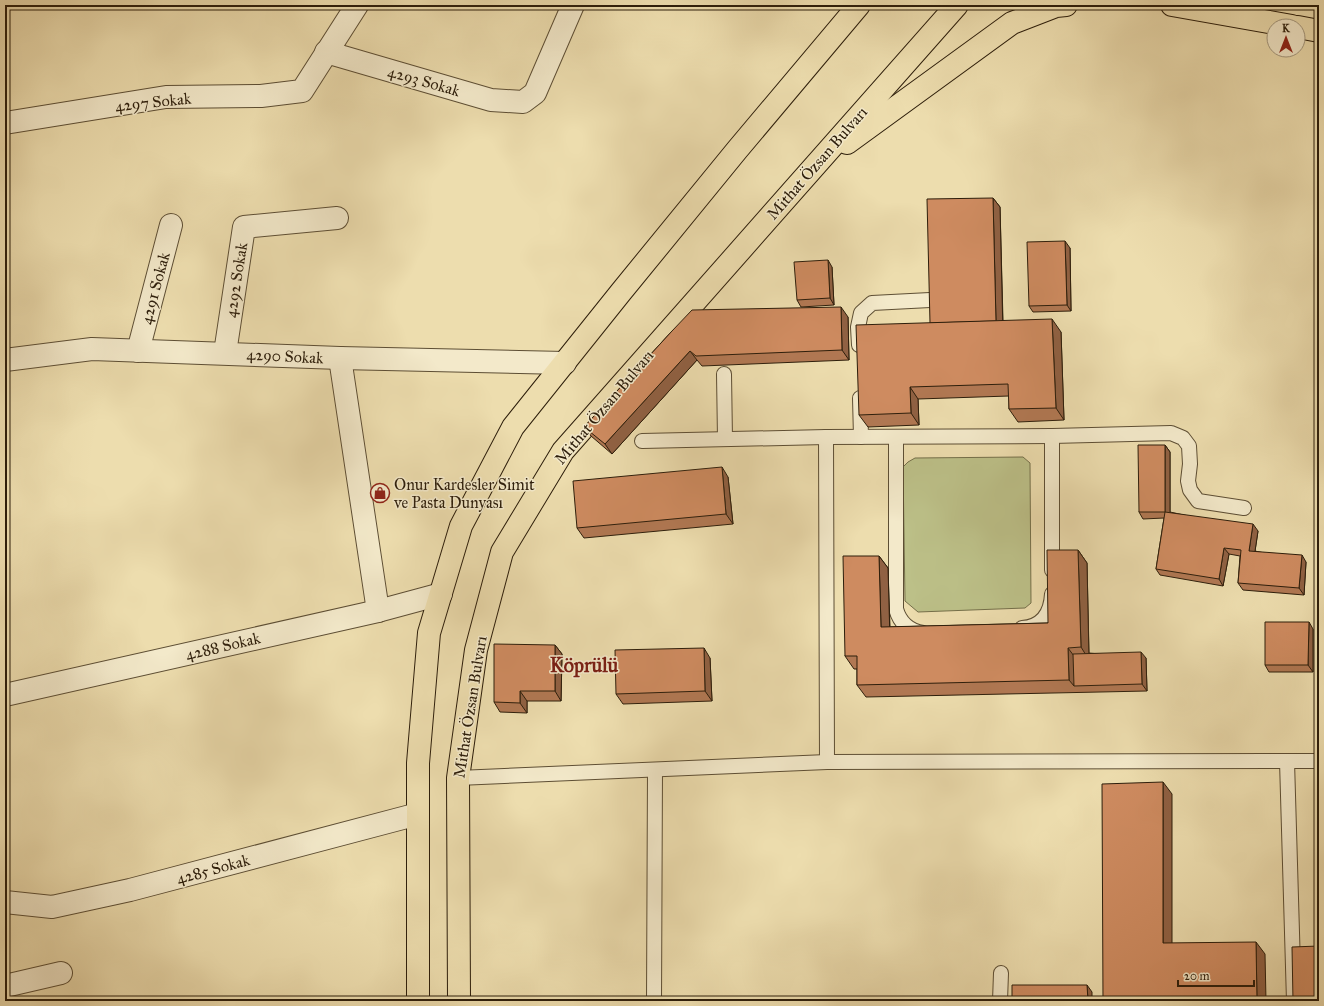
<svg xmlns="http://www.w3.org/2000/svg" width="1324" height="1006" font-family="'IM FELL Great Primer',serif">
<rect width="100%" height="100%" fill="#edddae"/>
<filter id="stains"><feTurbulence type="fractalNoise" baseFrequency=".005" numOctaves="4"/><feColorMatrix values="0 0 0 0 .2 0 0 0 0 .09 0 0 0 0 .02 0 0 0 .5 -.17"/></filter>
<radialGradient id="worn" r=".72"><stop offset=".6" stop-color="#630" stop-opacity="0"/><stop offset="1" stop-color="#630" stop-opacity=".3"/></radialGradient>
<!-- green -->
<polygon fill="#bcc088" stroke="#746f4a" points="1023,457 1030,463 1031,603 1025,608 918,612 905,601 903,467 908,462 915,458"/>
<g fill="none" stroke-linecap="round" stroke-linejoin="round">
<defs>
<g id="lane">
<polyline points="859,345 858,327 861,313 872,303 930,300"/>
<polyline points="724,374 725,439"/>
<polyline points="860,398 861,437"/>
<polyline points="826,437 827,762"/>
<path d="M896,437v172c4,14 13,22 27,24"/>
<polyline points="642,441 826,437 1052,436 1171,433 1183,438 1189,446 1190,464 1188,481 1190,490 1198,501 1244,508"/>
<polyline points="1052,570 1052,436"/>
<path d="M1022,628c20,-1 29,-14 30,-34"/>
<polyline points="1287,761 1294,1001"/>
<polyline points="458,778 827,762 1319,761"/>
<polyline points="654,1001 655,770"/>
<polyline points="1000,1001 1001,973"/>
</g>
<g id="street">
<polyline points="326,52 491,100 523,102 535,93 573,5"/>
<polyline points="5,123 166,97 261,96 302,91 357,5"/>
<polyline points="138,351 171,225"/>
<polyline points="225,353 244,227 337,218"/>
<polyline points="340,358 378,611"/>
<polyline points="5,360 92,349 340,358 565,363"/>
<polyline points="5,695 378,611 441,594"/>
<polyline points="5,902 52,907 130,890 418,814"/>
<polyline points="5,986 61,973"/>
</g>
<g id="primary">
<polyline points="1172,5 1292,26"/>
<polyline points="1298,27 1319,31"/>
<polyline points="847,143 1012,23 1056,6 1066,5"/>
<polyline points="418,1001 418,763 429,633 461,526 513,427 621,292 737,150 859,5"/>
<polyline points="459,1001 458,778 476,650 502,552 563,451 957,5"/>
</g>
</defs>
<!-- lane casing -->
<use href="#lane" stroke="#5d4e34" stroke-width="16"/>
<!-- street casing -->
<use href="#street" stroke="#5d4e34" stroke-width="24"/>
<!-- primary casing -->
<use href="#primary" stroke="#2d1e0b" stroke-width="24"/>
<!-- lane -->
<use href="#lane" stroke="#f3e9ca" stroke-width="14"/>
<!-- street -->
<use href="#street" stroke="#f3e9ca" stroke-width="22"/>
<!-- primary -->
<use href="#primary" stroke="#edddae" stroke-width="22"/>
</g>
<!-- wall -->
<g fill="#b17853" stroke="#2d1e0b">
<polygon points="993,198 1000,207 1003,321 1061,332 1064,420 1018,422 1009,409 1009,396 918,399 919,425 868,427 859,415 930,323"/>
<polygon points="1070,248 1071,311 1033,312 1029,306"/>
<polygon points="832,267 834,305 801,307 797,300"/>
<polygon points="848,317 849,360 702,366 697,360 612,454 591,436 584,427 672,331"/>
<polygon points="1165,445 1170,452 1170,512 1258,531 1255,551 1306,562 1304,595 1243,590 1238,583 1240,556 1229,554 1223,586 1160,575 1156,569 1164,518 1143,519 1139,512"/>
<polygon points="728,477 733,524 584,538 577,528"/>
<polygon points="1078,550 1087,563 1089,653 1146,658 1147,691 866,697 857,685 857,669 854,669 845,656 879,556 888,568 890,627 1048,623"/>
<polygon points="1313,629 1313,672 1269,672 1265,665"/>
<polygon points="555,645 562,654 561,701 527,701 527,713 500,712 494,702"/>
<polygon points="710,658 712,701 623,704 616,694"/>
</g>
<!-- shaded-wall -->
<g fill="#906143" stroke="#2d1e0b">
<polygon points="993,198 1000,207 1003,334 996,324"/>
<polygon points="1065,241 1070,248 1071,311 1067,305"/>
<polygon points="828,260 832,267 834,305 830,298"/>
<polygon points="841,307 848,317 849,360 842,350"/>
<polygon points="1052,319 1061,332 1064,420 1056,408"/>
<polygon points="690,351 697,360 612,454 605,444"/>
<polygon points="910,387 918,399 919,425 911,413"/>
<polygon points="1165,445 1170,452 1170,518 1165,512"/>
<polygon points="722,467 728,477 733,524 726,514"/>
<polygon points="1253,524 1258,531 1254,558 1249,551"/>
<polygon points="1224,548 1229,554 1223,586 1219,579"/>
<polygon points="1078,550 1087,563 1089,660 1081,647"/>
<polygon points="1302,555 1306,562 1304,595 1299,588"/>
<polygon points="879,556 888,568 890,640 881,627"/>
<polygon points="1309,622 1313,629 1313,672 1308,665"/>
<polygon points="555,645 562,654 561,701 555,691"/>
<polygon points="704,648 710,658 712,701 705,691"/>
<polygon points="1068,648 1077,660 1074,686 1069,680"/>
<polygon points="1141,652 1146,658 1147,691 1142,684"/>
<polygon points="520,691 527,701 527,713 520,703"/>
<polygon points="1163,782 1172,794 1172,955 1163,943"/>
<polygon points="1256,942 1265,954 1266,1001 1257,1001"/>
<polygon points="1087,985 1092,992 1092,1001 1088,1001"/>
</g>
<!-- building -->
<g fill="#ce8b60" stroke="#2d1e0b">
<polygon points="993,198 996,321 930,323 927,199"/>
<polygon points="1065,241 1067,305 1029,306 1027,242"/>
<polygon points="828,260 830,298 797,300 794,262"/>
<polygon points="841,307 842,350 696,356 690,351 605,444 584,427 672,331 692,310"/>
<polygon points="1052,319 1056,408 1009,409 1008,384 910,387 911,413 859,415 856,325"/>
<polygon points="1138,445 1165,445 1165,512 1139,512"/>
<polygon points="722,467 726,514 577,528 573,481"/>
<polygon points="1165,512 1253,524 1249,551 1302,555 1299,588 1238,583 1241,550 1224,548 1219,579 1156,569"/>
<polygon points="1047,550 1078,550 1081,647 1068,648 1069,680 857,685 857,656 845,656 843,556 879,556 881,627 1048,623"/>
<polygon points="1265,622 1309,622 1308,665 1265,665"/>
<polygon points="494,644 555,645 555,691 520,691 520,703 494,702"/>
<polygon points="704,648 705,691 616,694 615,650"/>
<polygon points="1141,652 1142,684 1074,686 1073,654"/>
<polygon points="1163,782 1163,943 1256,942 1257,1001 1103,1001 1102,784"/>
<polygon points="1319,946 1319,1001 1293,1001 1292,947"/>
<polygon points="1012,985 1087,985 1088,1001 1012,1001"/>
</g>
<!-- icons -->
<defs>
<symbol id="shop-ring" viewBox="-11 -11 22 22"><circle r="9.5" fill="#f3e9ca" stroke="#8f2418" stroke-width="1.5"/><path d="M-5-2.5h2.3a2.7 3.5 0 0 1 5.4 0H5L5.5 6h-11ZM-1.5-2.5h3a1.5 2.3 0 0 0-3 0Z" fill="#8f2418"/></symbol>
</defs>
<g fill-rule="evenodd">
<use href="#shop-ring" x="369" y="482" width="22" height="22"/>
</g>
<g text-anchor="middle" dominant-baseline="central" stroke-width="3" stroke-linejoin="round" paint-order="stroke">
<!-- street labels -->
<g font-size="16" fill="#2d1e0b" stroke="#f3e9ca">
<text transform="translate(424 81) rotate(16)">4293 Sokak</text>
<text transform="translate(153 102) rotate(-6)">4297 Sokak</text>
<text transform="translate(817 163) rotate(-49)">Mithat Özsan Bulvarı</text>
<text transform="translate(236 280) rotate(-81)">4292 Sokak</text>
<text transform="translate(155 288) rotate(-75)">4291 Sokak</text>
<text transform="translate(285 356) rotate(3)">4290 Sokak</text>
<text transform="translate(604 407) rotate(-50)">Mithat Özsan Bulvarı</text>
<text transform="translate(223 646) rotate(-13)">4288 Sokak</text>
<text transform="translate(470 707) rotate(-81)">Mithat Özsan Bulvarı</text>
<text transform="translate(213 869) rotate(-15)">4285 Sokak</text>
</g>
<!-- poi labels -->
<g font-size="16" fill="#2d1e0b" stroke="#f3e9ca" text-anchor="start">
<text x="394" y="484">Onur Kardesler Simit<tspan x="394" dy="18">ve Pasta Dunyası</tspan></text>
</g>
<!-- district labels -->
<g font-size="20" font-weight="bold" fill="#7a1f14" stroke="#f3e9ca">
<text x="584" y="665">Köprülü</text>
</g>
</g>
<!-- margin -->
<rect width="1324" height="1006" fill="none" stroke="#edddae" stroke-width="20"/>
<rect x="6" y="6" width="1312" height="994" fill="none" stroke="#2d1e0b" stroke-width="2"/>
<rect x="10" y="10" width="1304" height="986" fill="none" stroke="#2d1e0b"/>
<!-- north arrow -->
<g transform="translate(1286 38)"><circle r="19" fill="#f3e9ca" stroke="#a4987e"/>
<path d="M0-3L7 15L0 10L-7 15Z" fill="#8f2418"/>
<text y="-6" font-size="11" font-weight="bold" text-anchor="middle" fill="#2d1e0b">K</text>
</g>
<!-- scale -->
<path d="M1178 980v6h76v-6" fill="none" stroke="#2d1e0b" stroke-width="2"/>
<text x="1184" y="980" font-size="12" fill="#2d1e0b" stroke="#f3e9ca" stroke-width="3" paint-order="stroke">20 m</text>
<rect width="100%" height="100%" filter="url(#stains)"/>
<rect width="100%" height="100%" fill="url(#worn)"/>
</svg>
